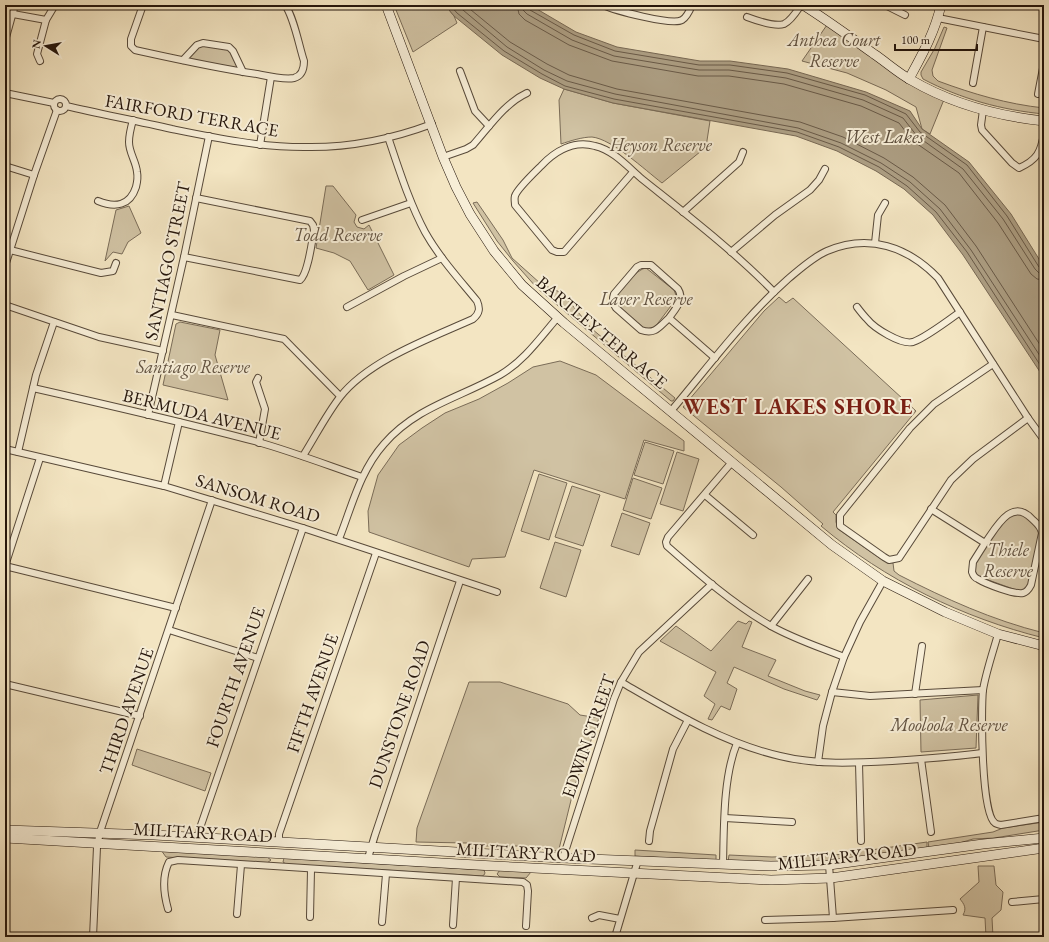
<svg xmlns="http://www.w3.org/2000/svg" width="1049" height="942" font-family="'EB Garamond',serif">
<rect width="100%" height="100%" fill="#f3e5c2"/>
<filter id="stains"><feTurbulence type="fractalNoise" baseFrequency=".005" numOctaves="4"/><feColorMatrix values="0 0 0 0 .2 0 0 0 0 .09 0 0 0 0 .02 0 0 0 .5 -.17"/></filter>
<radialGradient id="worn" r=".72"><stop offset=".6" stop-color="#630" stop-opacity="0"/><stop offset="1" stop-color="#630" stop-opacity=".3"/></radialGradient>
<!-- green -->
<g fill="#d0c2a3" stroke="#7a6c58">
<polygon points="394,5 445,5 454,16 457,23 413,52"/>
<polygon points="829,22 909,79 945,97 930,134 922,129 916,107 886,90 847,73 802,61"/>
<path d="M944,27l3,1 -15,42 1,6 5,5c35,13 69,23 106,27v6c-42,-4 -83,-15 -121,-35l-2,-4v-3l14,-24z"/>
<polygon points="197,45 229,47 243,72 183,60"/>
<path d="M564,89l49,14 97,18 -4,26 -44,36c-17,-13 -50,-44 -70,-46 -10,0 -22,4 -31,7l-2,-44z"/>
<polygon points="326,186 333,186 356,215 354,222 357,227 364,229 369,225 394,275 368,290 350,261 334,253 316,248"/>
<polygon points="477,202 503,240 512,258 541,284 562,293 562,298 568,300 592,329 675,398 673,401 671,401 537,288 513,261 497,241 473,203"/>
<polygon points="129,206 141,233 128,242 122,254 113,252 105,261 116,210"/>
<path d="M646,268l28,22 3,8 -22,29 -6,2 -5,-1 -26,-22 -2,-6c1,-9 21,-31 30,-32z"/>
<path d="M779,297l7,6 7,-5 123,113 -83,101 3,3v7l2,7 43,30 7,3 5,1 1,8 5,4c47,24 93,45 145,58v5c-81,-20 -159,-58 -223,-112l2,-2 -42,-37 -98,-80 81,-96z"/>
<polygon points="180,322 220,330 215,355 228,400 163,385 176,324"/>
<polygon points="560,361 596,375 684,441 684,451 644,440 625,499 534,470 505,557 472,559 469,567 369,532 368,511 378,475 399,445 422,428 445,413 479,399 508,383 533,367"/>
<polygon points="645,442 674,451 663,484 634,475"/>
<polygon points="677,452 699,459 683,511 660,504"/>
<polygon points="539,474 567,483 549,540 521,531"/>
<polygon points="633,478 662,488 651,519 623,510"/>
<polygon points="572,486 600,495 583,546 555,537"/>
<polygon points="622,513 650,523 639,555 611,546"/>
<polygon points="1014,513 1024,515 1037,528 1039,534 1030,583 1027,589 1019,591 980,577 976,575 973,566 997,529"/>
<polygon points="555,542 581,550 566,597 540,588"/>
<polygon points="738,621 746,624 749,621 752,622 742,647 776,660 768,676 805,691 820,695 817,700 784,689 734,667 727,683 737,689 730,710 721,706 712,720 708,719 715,704 704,696 716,672 660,641 676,626 711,651"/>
<polygon points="469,682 500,682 568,704 580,715 599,718 574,788 559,849 556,851 521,846 487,846 466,843 416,842 417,828"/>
<polygon points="978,695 976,748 921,752 920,700"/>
<polygon points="137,749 211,773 205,791 132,765"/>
<polygon points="1044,822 1044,830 994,838 973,839 956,844 929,848 928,842 993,832 1003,828"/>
<polygon points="927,842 927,848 822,863 728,862 729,855 772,857 853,854 858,849 871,850"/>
<polygon points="161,850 267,857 271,860 267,863 166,857"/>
<polygon points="635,850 716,855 716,861 635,856"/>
<polygon points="284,858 484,870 485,873 484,875 482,876 286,864 283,862"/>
<path d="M978,866h16l2,19 7,7 -2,18 -9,8 1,19h-7l-1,-19 -22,-3c4,-7 1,-11 -3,-16l19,-17z"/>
<polygon points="500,870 531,872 526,878 500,877 497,874"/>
</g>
<!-- water -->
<polygon fill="#ad9f84" stroke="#776854" points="445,5 530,5 576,32 617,47 700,61 730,61 788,69 866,92 910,111 922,129 969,162 1011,214 1044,267 1044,378 963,255 933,215 904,189 876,171 837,151 796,136 613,103 564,89 540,78 502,55 454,16"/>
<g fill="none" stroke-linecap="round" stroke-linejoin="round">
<!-- shore -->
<g stroke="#695a48" stroke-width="1">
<polyline points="450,5 457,13 504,51 542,74 565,86 614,99 797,132 839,147 879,167 907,186 936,212 967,252 1044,371"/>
<polyline points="457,5 507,47 544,70 567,81 615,94 798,128 841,143 881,163 910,182 940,209 971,250 1044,362"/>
<polyline points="465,5 510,42 547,64 569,75 617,89 800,122 843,137 884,158 913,177 945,205 976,246 1044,351"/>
<polyline points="517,5 519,14 525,20 569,45 612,61 698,76 729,76 784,84 861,106 899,123 913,141 959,173 998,223 1031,274 1037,279 1044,280"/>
<polyline points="523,5 523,10 527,14 572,40 614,56 699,70 729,70 786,78 863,100 903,118 917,136 963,169 1003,219 1035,269 1039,273 1044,274"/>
<polyline points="528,5 530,10 574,35 615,51 699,65 730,65 787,73 865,95 906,114 920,132 967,165 1007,216 1039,267 1044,269"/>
</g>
<defs>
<g id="street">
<path d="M143,5l-12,34v7l4,4c41,9 81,18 122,24 10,2 27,6 37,4 8,-2 10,-9 10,-17 -5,-15 -10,-44 -19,-56"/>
<path d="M603,5c11,5 69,21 79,15 5,-3 8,-10 10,-15"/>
<polyline points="885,5 905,15"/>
<polyline points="13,14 46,20 37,54 40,61"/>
<path d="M747,17c8,3 28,10 37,7 7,-3 13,-13 17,-19"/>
<polyline points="938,18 1044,39"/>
<polyline points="46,20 55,5"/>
<polyline points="5,41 15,5"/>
<polyline points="183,60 197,45 203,43 229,47 233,51 243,72"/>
<polyline points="460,71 475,111 489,126"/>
<polyline points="973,83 983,27"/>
<polyline points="5,93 54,103"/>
<polyline points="1038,94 1044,63"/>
<circle cx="60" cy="105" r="6"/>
<path d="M66,106c35,8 71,15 106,23 44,9 87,18 132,18 43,1 88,-8 128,-23"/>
<path d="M983,110l-2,15 1,5 30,33 7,5c18,-8 22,-16 25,-35"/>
<polyline points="260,145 271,77"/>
<path d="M443,157l23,-8 7,-4c16,-18 32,-42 54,-52"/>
<polyline points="5,166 34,175"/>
<path d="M633,172l-69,80h-7l-5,-2 -37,-45c0,-3 -1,-6 0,-9 2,-7 20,-24 26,-30 14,-15 33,-26 54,-20 18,4 33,21 47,33 45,36 92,72 132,113"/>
<path d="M98,201c17,7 32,5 38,-14 1,-4 2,-10 1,-15 -1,-11 -8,-19 -8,-30 0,-7 2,-15 4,-22"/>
<polyline points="683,212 739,162 743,152"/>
<polyline points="362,220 411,203"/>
<polyline points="875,243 878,215 885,203"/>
<polyline points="10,250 101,273 113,271 116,263"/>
<polyline points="731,252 775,215 810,190 819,180 825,169"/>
<path d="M184,257l116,23c8,-6 12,-39 14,-50l-1,-5 -3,-4 -114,-23"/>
<polyline points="5,266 34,175 57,110"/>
<polyline points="5,305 99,337 163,351"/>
<polyline points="347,307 404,276 442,258"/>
<path d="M857,307c3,4 6,8 10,12 7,9 34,26 46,23 12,-4 36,-22 47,-30"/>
<polyline points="172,315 284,339 340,396"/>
<path d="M669,318c-10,9 -14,17 -28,12l-25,-22c-3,-4 -4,-9 -2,-14l23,-27 4,-2h10l27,24c7,11 -3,20 -9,29l46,40"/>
<polyline points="993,364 934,404 910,428 840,515 840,526 884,557 889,560 899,558 951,480 973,459 1028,418"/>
<polyline points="258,378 256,382 265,409 259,443"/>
<path d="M33,388c75,17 150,34 225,54 35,10 69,23 104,35"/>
<path d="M671,411c38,-45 73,-93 117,-132 12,-10 25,-22 39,-28 42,-18 81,-4 111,27l90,140 16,22"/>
<polyline points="148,415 184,257 209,136"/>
<polyline points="5,449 164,486 303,528 497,592"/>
<polyline points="18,452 36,375 54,322"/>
<path d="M303,456c12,-19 23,-41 37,-59 29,-37 91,-59 133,-78 7,-6 7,-11 4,-18 -18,-22 -38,-44 -52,-69 -16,-30 -26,-63 -37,-95"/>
<polyline points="40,458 5,566 176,608"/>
<path d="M732,462l-64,75 -2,5 1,4c33,29 66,58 104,80 23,13 48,21 73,31"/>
<polyline points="164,486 179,422"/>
<polyline points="705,495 753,535"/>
<path d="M931,509l54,34c11,-15 26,-45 46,-25 5,5 10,8 11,15l-11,52c-2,4 -4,7 -8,8 -8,2 -37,-9 -45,-14 -3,-1 -5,-4 -6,-7l1,-10 12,-19"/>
<path d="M339,539c13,-33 21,-68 45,-95 32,-37 75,-46 116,-69 24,-14 40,-37 58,-58"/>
<polyline points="771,626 808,579"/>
<polyline points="169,630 258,658"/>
<path d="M998,634c-5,18 -12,38 -15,56 -2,19 -2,124 12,133 1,1 6,2 6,2l43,-7"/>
<path d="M621,682c50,29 102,61 159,74 36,9 75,7 112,5 30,-2 60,-4 90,-8"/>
<polyline points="5,684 140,716"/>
<polyline points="832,692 870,696 983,690"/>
<polyline points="915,694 922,646"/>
<polyline points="921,759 931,832"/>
<polyline points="818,762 823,726 832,692 844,657 860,622 883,581"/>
<polyline points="859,763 861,841"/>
<polyline points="725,818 792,822"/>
<polyline points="199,837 200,828 303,528"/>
<polyline points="649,841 650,831 673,749 688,720"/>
<polyline points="279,843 279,834 376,553"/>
<polyline points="368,858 375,835 460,581"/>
<polyline points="563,858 614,699 621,682 639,652 712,584"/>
<path d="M723,864c1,-37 0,-87 14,-121"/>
<polyline points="829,865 833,918"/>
<polyline points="1012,902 1044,899"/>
<path d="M168,909c-4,-14 -6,-33 1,-47l9,-2 345,22 4,3 1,6 -2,35"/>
<polyline points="237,914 241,865"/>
<polyline points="310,917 311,870"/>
<polyline points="592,918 599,915 620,919"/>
<polyline points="765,920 833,918 953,910"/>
<polyline points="382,922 386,874"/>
<polyline points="453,925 456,878"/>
<polyline points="5,936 14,937"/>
<polyline points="93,937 97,847 100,832 212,500"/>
<polyline points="615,937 638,860"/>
</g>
<g id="secondary">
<polyline points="386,5 443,157 456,187 470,214 494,251 522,285 564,323 832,545 883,581 945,612 998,634 1044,646"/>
<path d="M803,5c24,15 47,32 71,49 12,8 24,19 37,26 41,24 86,36 133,41"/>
<path d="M909,79c13,-24 26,-47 32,-74"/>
<polyline points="5,830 154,835 563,858 771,866 829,865 983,844 1044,838"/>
<polyline points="5,838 494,866 771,880 831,878 1044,848"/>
</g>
</defs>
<!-- street casing -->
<use href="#street" stroke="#584a3a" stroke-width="8"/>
<!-- secondary casing -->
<use href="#secondary" stroke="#25160c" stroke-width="10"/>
<!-- street -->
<use href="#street" stroke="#f7eed7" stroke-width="6"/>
<!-- secondary -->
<use href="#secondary" stroke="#f7eed7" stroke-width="9"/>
</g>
<g text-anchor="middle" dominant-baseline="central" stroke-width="4" stroke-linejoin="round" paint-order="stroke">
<!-- park labels -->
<g font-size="18" font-style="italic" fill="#615241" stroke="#f7eed7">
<text x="834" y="39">Anthea Court<tspan x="834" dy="21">Reserve</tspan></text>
<text x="661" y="144">Heyson Reserve</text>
<text x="338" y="234">Todd Reserve</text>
<text x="646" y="298">Laver Reserve</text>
<text x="193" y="366">Santiago Reserve</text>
<text x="1008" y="549">Thiele<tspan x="1008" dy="21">Reserve</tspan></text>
<text x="949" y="724">Mooloola Reserve</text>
</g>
<!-- street labels -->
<g font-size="18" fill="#25160c" stroke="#f7eed7">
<text transform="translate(192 115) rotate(10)">FAIRFORD TERRACE</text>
<text transform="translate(167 261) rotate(-78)">SANTIAGO STREET</text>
<text transform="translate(602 332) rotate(40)">BARTLEY TERRACE</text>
<text transform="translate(202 414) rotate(14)">BERMUDA AVENUE</text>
<text transform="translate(258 498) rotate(17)">SANSOM ROAD</text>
<text transform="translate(235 677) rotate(-71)">FOURTH AVENUE</text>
<text transform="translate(312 693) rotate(-71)">FIFTH AVENUE</text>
<text transform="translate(126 711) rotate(-71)">THIRD AVENUE</text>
<text transform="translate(399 714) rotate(-71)">DUNSTONE ROAD</text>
<text transform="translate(588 736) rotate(-71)">EDWIN STREET</text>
<text transform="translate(203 832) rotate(3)">MILITARY ROAD</text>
<text transform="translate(526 852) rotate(3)">MILITARY ROAD</text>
<text transform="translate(847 856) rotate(-6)">MILITARY ROAD</text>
</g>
<!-- water labels -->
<g font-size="19" font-style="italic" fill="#5b4d3c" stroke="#f7eed7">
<text x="884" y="136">West Lakes</text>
</g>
<!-- district labels -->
<g font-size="22" font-weight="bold" letter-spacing="1" fill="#7a1f14" stroke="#f7eed7">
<text x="798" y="406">WEST LAKES SHORE</text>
</g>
</g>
<!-- margin -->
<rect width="1049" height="942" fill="none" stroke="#f3e5c2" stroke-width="20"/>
<rect x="6" y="6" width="1037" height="930" fill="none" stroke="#25160c" stroke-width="2"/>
<rect x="10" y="10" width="1029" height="922" fill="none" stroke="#25160c"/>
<!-- north arrow -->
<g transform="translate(46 46) rotate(281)" stroke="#f7eed7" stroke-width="3" paint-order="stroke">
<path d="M0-3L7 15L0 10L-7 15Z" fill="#25160c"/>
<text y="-6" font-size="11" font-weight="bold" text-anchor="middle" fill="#25160c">N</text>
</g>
<!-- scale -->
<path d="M895 44v6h82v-6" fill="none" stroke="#25160c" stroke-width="2"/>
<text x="901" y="44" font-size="12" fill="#25160c" stroke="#f7eed7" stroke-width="3" paint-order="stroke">100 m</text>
<rect width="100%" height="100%" filter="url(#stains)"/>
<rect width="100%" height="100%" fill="url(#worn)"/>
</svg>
